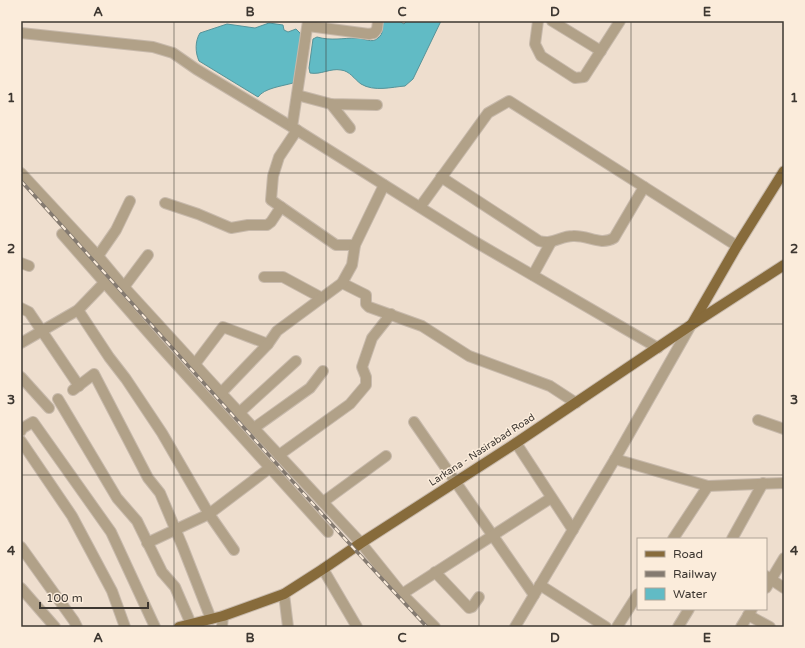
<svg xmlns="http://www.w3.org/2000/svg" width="805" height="648" font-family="'Varela Round',sans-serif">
<rect width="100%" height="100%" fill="#eedece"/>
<!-- water -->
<g fill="#61bbc5" stroke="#569399">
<path d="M382,21h17l5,3 3,-3h34l-28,58 -8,7c-13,1 -31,6 -44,-2 -7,-5 -11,-13 -20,-14 -11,-2 -20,5 -31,3l-1,-5 4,-29 4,-2c14,4 26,1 40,1 7,0 15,6 21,0 6,-4 4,-11 4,-17z"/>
<path d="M269,23l14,2 1,5 4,2 8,-3 4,4 3,5 -5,37 -5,8c-10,3 -29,5 -35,14l-59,-36c-4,-9 -4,-20 1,-28l27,-9 28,4z"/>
</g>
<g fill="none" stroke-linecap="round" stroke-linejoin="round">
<defs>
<g id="minor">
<polyline points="538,21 535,44 541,56 575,78 584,77 620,21"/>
<polyline points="552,21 601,51"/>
<polyline points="308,26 369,34 374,33 377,29 378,21"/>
<polyline points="21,33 153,47 173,53 196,69 292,127 472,240 658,348"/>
<polyline points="297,95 331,104 377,105"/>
<polyline points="331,104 350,128"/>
<polyline points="292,127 308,21"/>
<polyline points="297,130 279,157 273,176 271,200 336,245 355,245"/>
<polyline points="21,173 98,256 124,287 221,393 361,543 402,594 435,627"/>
<path d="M441,177l98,64c14,4 21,-5 34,-5 15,-1 27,10 41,2l30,-51"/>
<polyline points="165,203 198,214 231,228 248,225 267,225 271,222 281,207"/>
<polyline points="420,207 488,113 509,101 737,246"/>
<polyline points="62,234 161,347 328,532"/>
<polyline points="98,256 116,230 130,201"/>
<polyline points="21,263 29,266"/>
<polyline points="533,275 551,242"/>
<polyline points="264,277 283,277 322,298"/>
<polyline points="342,283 366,295 366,304 369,307 422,326 469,356 550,386 576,403"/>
<polyline points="124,287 148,255"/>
<polyline points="21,308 29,312 79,386"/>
<polyline points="78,310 109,357 126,379 162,433 209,514 234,550"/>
<polyline points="21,343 78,310 104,283"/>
<polyline points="195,364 223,327 268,344"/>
<polyline points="21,377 49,408"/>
<polyline points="73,390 94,374 148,478 160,493 182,545 211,619"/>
<polyline points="221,393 268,344 277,331 342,283 352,265 355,245 384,185"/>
<polyline points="58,399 117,498 137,521 162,572 175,587 191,624"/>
<polyline points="240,412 296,361"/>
<polyline points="758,420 784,429"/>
<polyline points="414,422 534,595"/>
<polyline points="254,428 310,388 323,371"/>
<polyline points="21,431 21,429 33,422 111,532 155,627"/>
<polyline points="21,441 72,516 112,591 125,627"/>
<polyline points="516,443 573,530"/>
<polyline points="279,455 350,404 366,385 366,377 362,367 372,338 391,314"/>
<polyline points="615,459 708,486 784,483"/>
<polyline points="323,502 386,456"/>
<polyline points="673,539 708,486"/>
<polyline points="732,539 763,483"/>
<polyline points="147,543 209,514 271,467"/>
<polyline points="21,547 74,621 77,627"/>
<polyline points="323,569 357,627"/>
<polyline points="435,572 469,608 472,607 479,597"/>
<polyline points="766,576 784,588"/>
<polyline points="540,585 606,627"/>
<polyline points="21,588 55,627"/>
<polyline points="766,588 784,558"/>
<polyline points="284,594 288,627"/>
<polyline points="402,594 551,498"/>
<polyline points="748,615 770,627"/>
<polyline points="222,627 223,616"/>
<polyline points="515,627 615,459 691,325"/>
<polyline points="617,627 638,594"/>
<polyline points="678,627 689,609"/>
<polyline points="741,627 752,609"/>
</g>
<g id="major">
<polyline points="692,324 737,246 784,171"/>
<polyline points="179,627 223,616 284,594 323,569 361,543 516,443 691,325 784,265"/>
</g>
</defs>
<!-- minor casing -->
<use href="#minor" stroke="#c7b9ab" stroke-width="12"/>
<!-- major casing -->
<use href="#major" stroke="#c7b9ab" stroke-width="12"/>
<!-- minor -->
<use href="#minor" stroke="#b1a188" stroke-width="10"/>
<!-- major -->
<use href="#major" stroke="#876b3b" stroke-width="10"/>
<defs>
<path id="rail" d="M21,181c136,148 268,300 406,446"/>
</defs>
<!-- rail casing -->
<use href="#rail" stroke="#847a70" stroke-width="3.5"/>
<!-- rail -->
<use href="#rail" stroke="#fbecdb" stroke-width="2" stroke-dasharray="6" stroke-linecap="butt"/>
</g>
<!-- grid -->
<path fill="none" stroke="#3d3731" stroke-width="1" stroke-opacity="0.55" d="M174,21v606M326,21v606M479,21v606M631,21v606M21,173h763M21,324h763M21,475h763"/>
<g text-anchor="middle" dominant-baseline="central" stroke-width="3" stroke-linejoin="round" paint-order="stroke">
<!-- street labels -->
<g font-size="10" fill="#3d3731" stroke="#fbecdb">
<text transform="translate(482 450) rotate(-33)">Larkana - Nasirabad Road</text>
</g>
</g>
<!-- border -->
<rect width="805" height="648" fill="none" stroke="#fbecdb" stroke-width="44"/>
<!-- legend -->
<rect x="637" y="538" width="130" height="72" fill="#fbecdb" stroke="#afa497"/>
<rect x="645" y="551" width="20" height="6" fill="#876b3b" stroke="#afa497"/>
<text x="673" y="558" font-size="12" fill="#3d3731">Road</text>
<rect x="645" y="571" width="20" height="6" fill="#847a70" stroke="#afa497"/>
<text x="673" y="578" font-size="12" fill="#3d3731">Railway</text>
<rect x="645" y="588" width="20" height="12" fill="#61bbc5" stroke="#afa497"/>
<text x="673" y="598" font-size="12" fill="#3d3731">Water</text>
<!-- scale -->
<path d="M40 602v6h108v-6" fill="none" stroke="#3d3731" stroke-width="2"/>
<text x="46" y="602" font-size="12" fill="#3d3731" stroke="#fbecdb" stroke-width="3" paint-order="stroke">100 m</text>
<rect x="22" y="22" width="761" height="604" fill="none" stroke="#3d3731" stroke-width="1.5"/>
<g font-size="13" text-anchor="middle" font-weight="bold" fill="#3d3731">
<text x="98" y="16">A</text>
<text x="250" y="16">B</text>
<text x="402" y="16">C</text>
<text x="555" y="16">D</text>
<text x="707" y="16">E</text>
<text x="11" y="102">1</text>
<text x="794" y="102">1</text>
<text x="11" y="253">2</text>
<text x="794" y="253">2</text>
<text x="11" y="404">3</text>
<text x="794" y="404">3</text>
<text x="11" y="555">4</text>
<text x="794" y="555">4</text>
<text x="98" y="642">A</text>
<text x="250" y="642">B</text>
<text x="402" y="642">C</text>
<text x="555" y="642">D</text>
<text x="707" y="642">E</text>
</g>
</svg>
